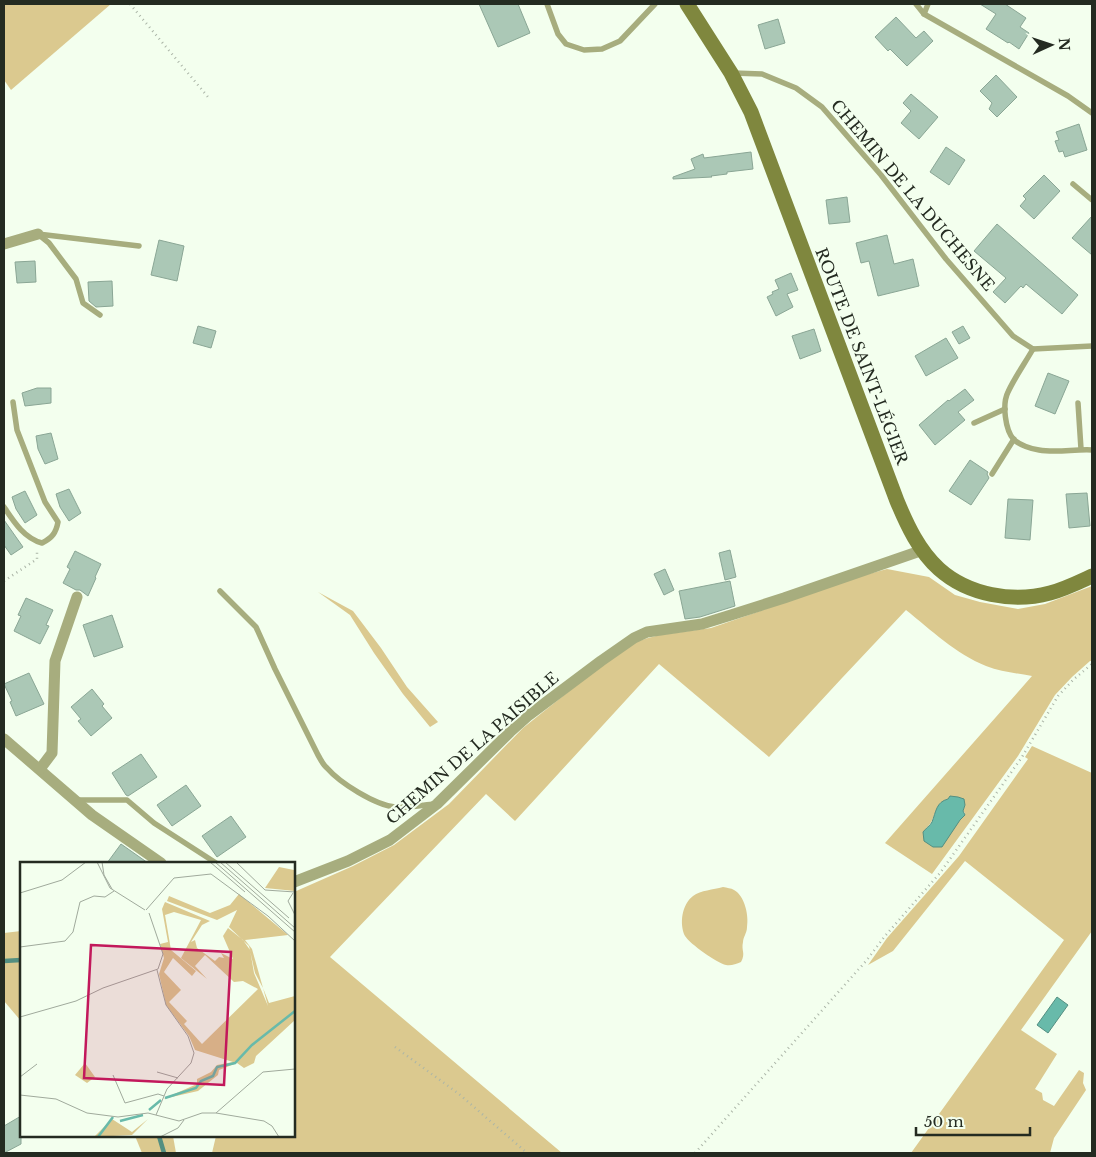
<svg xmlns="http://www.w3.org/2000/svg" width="1096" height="1157" font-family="'Libre Baskerville',serif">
<rect width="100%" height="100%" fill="#f3ffee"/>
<!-- green -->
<g fill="#dbc98f" fill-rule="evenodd">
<polygon points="4,4 111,4 11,90 4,80"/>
<path d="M887,569l42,8 26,18 25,7 38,7 27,-5 47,-18v75h-2l-18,16 -17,18 -37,61 -86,118 -47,-31 147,-167c-16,-3 -31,-4 -46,-10 -30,-12 -55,-36 -80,-56l-64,68 -73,79 -110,-93 -144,157 -29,-27 -156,163 232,196h-350l4,-17h78v-244l59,-26 41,-21 55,-41 74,-76 80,-64 33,-22 12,-4 12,-3 51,-7 150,-52zM948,799l17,6 -2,6 2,2 -1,3 -4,4 -34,8c11,-8 6,-24 22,-29z"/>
<polygon points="318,592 353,611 381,648 407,687 438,722 430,727 403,694 374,653 350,615"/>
<polygon points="1032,746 1092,773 1092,931 1021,1030 1057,1054 1035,1089 1042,1093 1043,1100 1054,1106 1079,1070 1084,1073 1083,1083 1086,1090 1054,1138 1050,1153 911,1153 1064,940 965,861 893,951 868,965 887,938 959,856 1028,759 1025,757"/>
<path d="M723,887c4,1 8,1 11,3 11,6 15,26 13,37 0,6 -4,10 -4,15 -2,9 3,11 -2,20 -5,2 -10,4 -15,3 -9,-2 -36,-21 -41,-29 -6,-12 -3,-32 8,-40 8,-6 20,-6 30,-9z"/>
<polygon points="21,931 21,1021 4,1001 4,933"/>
<polygon points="135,1136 173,1136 176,1153 142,1153"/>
</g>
<!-- water -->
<g fill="#68baaa" stroke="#548f81">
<path d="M950,796l8,1 6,2 1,6 -2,6 2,4 -5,5 -18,27h-9l-9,-6 -1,-9c3,-4 7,-6 9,-10 4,-10 4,-20 16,-23z"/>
<polygon points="1057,997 1068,1005 1048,1033 1037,1025"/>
</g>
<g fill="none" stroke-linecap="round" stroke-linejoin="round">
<!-- stream -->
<g stroke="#548f81" stroke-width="4.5">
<polyline points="4,961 21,960"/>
<polyline points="159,1136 164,1153"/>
</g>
</g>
<!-- building -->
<g fill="#abc8b6" stroke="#8aa695">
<polygon points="479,4 518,4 530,33 498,47"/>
<polygon points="980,4 1005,4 1026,18 1020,27 1029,33 1019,49 1009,42 1008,43 986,29 996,14"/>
<polygon points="896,17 916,38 924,31 933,41 907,66 890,49 888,51 875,37"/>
<polygon points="778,19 785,43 765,49 758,25"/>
<polygon points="996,75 1017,97 997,117 989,109 992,103 980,91"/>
<polygon points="911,94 938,117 919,139 901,123 911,111 903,103"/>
<polygon points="1079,124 1087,150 1065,157 1063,151 1059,152 1055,141 1059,140 1056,132"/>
<polygon points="946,147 965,160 949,185 930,172"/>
<polygon points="751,152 753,169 727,172 727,174 711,176 712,177 673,179 673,177 695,169 691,159 703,154 704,158"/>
<polygon points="1044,175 1060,191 1034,219 1020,206 1026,199 1023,196"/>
<polygon points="847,197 850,222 829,224 826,200"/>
<polygon points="1092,216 1092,255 1072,238"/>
<polygon points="997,224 1078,295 1062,314 1026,284 1023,288 1021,286 1005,303 993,292 1006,278 974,251"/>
<polygon points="887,235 894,264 913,259 919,286 878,296 869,261 861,263 856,243"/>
<polygon points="159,240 184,246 177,281 151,275"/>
<polygon points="35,261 36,282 17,283 15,262"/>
<polygon points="791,273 798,290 787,294 793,307 776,316 767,297 773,294 772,292 779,289 775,280"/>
<polygon points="112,281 113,306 96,307 89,301 88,282"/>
<polygon points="198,326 216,331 211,348 193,343"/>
<polygon points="963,326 970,338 959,344 952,332"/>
<polygon points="814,329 821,351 800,359 792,336"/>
<polygon points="946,338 958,358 926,376 915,356"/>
<polygon points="1048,373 1069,381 1055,414 1035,406"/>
<polygon points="37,388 51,388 51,403 25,406 22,393"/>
<polygon points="965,389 974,400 958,412 965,420 935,445 919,425 948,400 949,401"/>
<polygon points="51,433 58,459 45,464 38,449 36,436"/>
<polygon points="970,460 988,472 987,474 989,478 971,505 949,491"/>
<polygon points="69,489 81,513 69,521 60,507 56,494"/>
<polygon points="25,491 37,515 25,523 16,509 12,497"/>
<polygon points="1087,493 1090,526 1069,528 1066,494"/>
<polygon points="1008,499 1033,500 1030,540 1005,538"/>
<polygon points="4,520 23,547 11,555 4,545"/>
<polygon points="730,550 736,577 725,580 719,553"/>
<polygon points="75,551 101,564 95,577 96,578 88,596 80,590 76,590 63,583 70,569 67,567"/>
<polygon points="665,569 674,590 664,595 654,574"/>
<polygon points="730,581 735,606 700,617 685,619 679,591"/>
<polygon points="26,598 53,610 46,625 49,626 40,644 14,631 21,616 18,615"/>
<polygon points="112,615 123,647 94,657 83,625"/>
<polygon points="29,673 44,704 16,716 10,702 12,701 4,684"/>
<polygon points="92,689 104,704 102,706 112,718 91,736 78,721 81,719 71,707"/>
<polygon points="141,754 157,777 128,796 126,795 112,773"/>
<polygon points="186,785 201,806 172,826 157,805"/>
<polygon points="231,816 246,837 217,857 202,836"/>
<polygon points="121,844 148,863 107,863"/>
<polygon points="21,1116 21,1144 4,1153 4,1126"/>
</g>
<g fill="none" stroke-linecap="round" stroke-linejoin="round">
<!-- path -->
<g stroke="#abb5a7" stroke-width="2.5" stroke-dasharray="1 4" stroke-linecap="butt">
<polyline points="130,4 208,97"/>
<polyline points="4,581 37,559 37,551"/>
<polyline points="395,1047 459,1094 527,1153"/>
<polyline points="695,1153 866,961 885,936 940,873 1022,757 1058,696 1074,679 1092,664"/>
</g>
<!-- lane -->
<g stroke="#a7ad7e" stroke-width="5.5">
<polyline points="547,4 558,34 566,44 584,50 602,49 620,41 655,4"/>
<polyline points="916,4 924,14 1068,96 1092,113"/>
<polyline points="924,14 928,4"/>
<polyline points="733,73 762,74 796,88 822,107 881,175 946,259 1013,336 1033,349 1092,346"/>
<polyline points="1073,184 1092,200"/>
<polyline points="38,234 49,243 76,279 83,303 100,315"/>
<polyline points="38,234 139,246"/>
<path d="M1033,349c-8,14 -18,28 -25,43 -6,12 -3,38 6,48 6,5 17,9 25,10 17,3 36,-1 53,0"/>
<polyline points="1078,403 1081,449"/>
<polyline points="974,423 1005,409"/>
<polyline points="992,474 1014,439"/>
<path d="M4,507c10,15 20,31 38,36 10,-5 14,-10 16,-21l-13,-20 -28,-72 -4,-28"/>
<path d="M220,591l36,36 19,42 43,86c3,5 5,10 9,13 13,15 48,37 68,39 11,1 28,-2 39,-3"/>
<polyline points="76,800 127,800 154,823 216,863"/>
</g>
<!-- street -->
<g stroke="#a7ad7e" stroke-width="11">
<polyline points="4,244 38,234"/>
<polyline points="4,739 92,815 161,863"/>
<polyline points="40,769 52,753 55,661 77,597"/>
<polyline points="294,882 348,861 390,840 437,804 510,732 529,715 601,661 634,638 647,632 702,624 731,615 784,598 923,550"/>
</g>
<!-- secondary -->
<path stroke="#7f873e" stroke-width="15" d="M687,4l44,69 20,39 146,389c10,24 22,50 42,68 29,26 74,34 111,24 15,-4 29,-11 42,-17"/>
</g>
<g text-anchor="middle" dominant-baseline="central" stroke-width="4" stroke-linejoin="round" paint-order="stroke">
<!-- street labels -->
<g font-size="16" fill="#242b21" stroke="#f3ffee">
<text transform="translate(913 195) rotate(50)">CHEMIN DE LA DUCHESNE</text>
<text transform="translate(862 356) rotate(69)">ROUTE DE SAINT-LÉGIER</text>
<text transform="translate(472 748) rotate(-41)">CHEMIN DE LA PAISIBLE</text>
</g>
</g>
<!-- overview -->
<g transform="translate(20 862)">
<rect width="275" height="275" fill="#f3ffee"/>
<path d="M259,5l15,3 1,21 -30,-3zM219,32l49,41 -43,5 7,9 11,39 -8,-15 -6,-27 -20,-19 8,-17 -20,10 -50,-19 2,-5 41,17 20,-8zM145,40l45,19 -8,4 -11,17 4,-2 2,8 18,13 4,-4 5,1 -3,-5 12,6 -10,-23 5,-8 15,12 7,10 4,23 14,33 -5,-18 6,15 26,-7v24l-39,36 -2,7 -10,5 -7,-5 -18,7 -1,5 -20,16 -35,8 34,-15v-5l14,-7 6,-7 16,-3 -38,-12 -6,-14 -23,-31 -7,-31 5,-16 -4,-14 8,-2 -6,-33zM154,50l27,8 -20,38 26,21 -12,-13 10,-11 29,27 9,-1 15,8 -56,55 -18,-20 3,-3 -18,-19 12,-12 -17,-18 9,-14 19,18 4,-5 -25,-21 -6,-35zM65,201l10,14 -8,6 -12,-8zM92,257l20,13 16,-13 -16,16 -38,2z" fill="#dbc98f" fill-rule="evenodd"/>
<path fill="none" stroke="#68baaa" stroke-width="2.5" d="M145,236l31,-10 5,-7 12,-5 4,-9 18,-4 17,-18 43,-34M129,248l12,-10M100,259l23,-6M78,275l15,-20"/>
<path fill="none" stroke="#a0aa9c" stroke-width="1" d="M77,0l13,26 35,22M82,0l2,13 8,14M190,0l35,30M195,0l80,70M200,0l75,66M205,0l64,56M216,0l29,28 30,2M0,31l42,-13 24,-18M273,31l-5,8 7,14M126,48l28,-32 37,-4 57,42 27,25M0,85l45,-6 8,-9 7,-30 14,-6 11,1 9,-6M0,155l56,-16 27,-13 55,-19 5,-15 -14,-41M137,210l21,6M93,213l12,28 33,-9 6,2M0,215l17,-13M0,233l36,4 31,14 31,4 30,-4 31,8 23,-8h14l48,8 8,5 7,11M196,251l47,-41 32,-3M136,253l11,-26 24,-26 3,-10 -6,-17 -22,-31 -9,-35M140,275l18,-9 6,-8"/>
<path fill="#c2185b" fill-opacity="0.15" stroke="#c2185b" stroke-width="2.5" d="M71,83l140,7 -7,133 -140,-7z"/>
<rect width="275" height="275" fill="none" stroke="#242b21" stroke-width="2.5"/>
</g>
<!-- border -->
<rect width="1096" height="1157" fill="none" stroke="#242b21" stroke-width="10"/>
<!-- north arrow -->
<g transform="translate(1051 45) rotate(87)" stroke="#f3ffee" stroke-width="4" paint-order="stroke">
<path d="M0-4L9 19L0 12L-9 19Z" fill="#242b21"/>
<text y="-8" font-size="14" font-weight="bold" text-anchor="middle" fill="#242b21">N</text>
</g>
<!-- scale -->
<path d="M916 1127v8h114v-8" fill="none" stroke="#242b21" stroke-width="2.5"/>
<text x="924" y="1127" font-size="15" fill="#242b21" stroke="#f3ffee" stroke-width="4" paint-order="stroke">50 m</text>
</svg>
